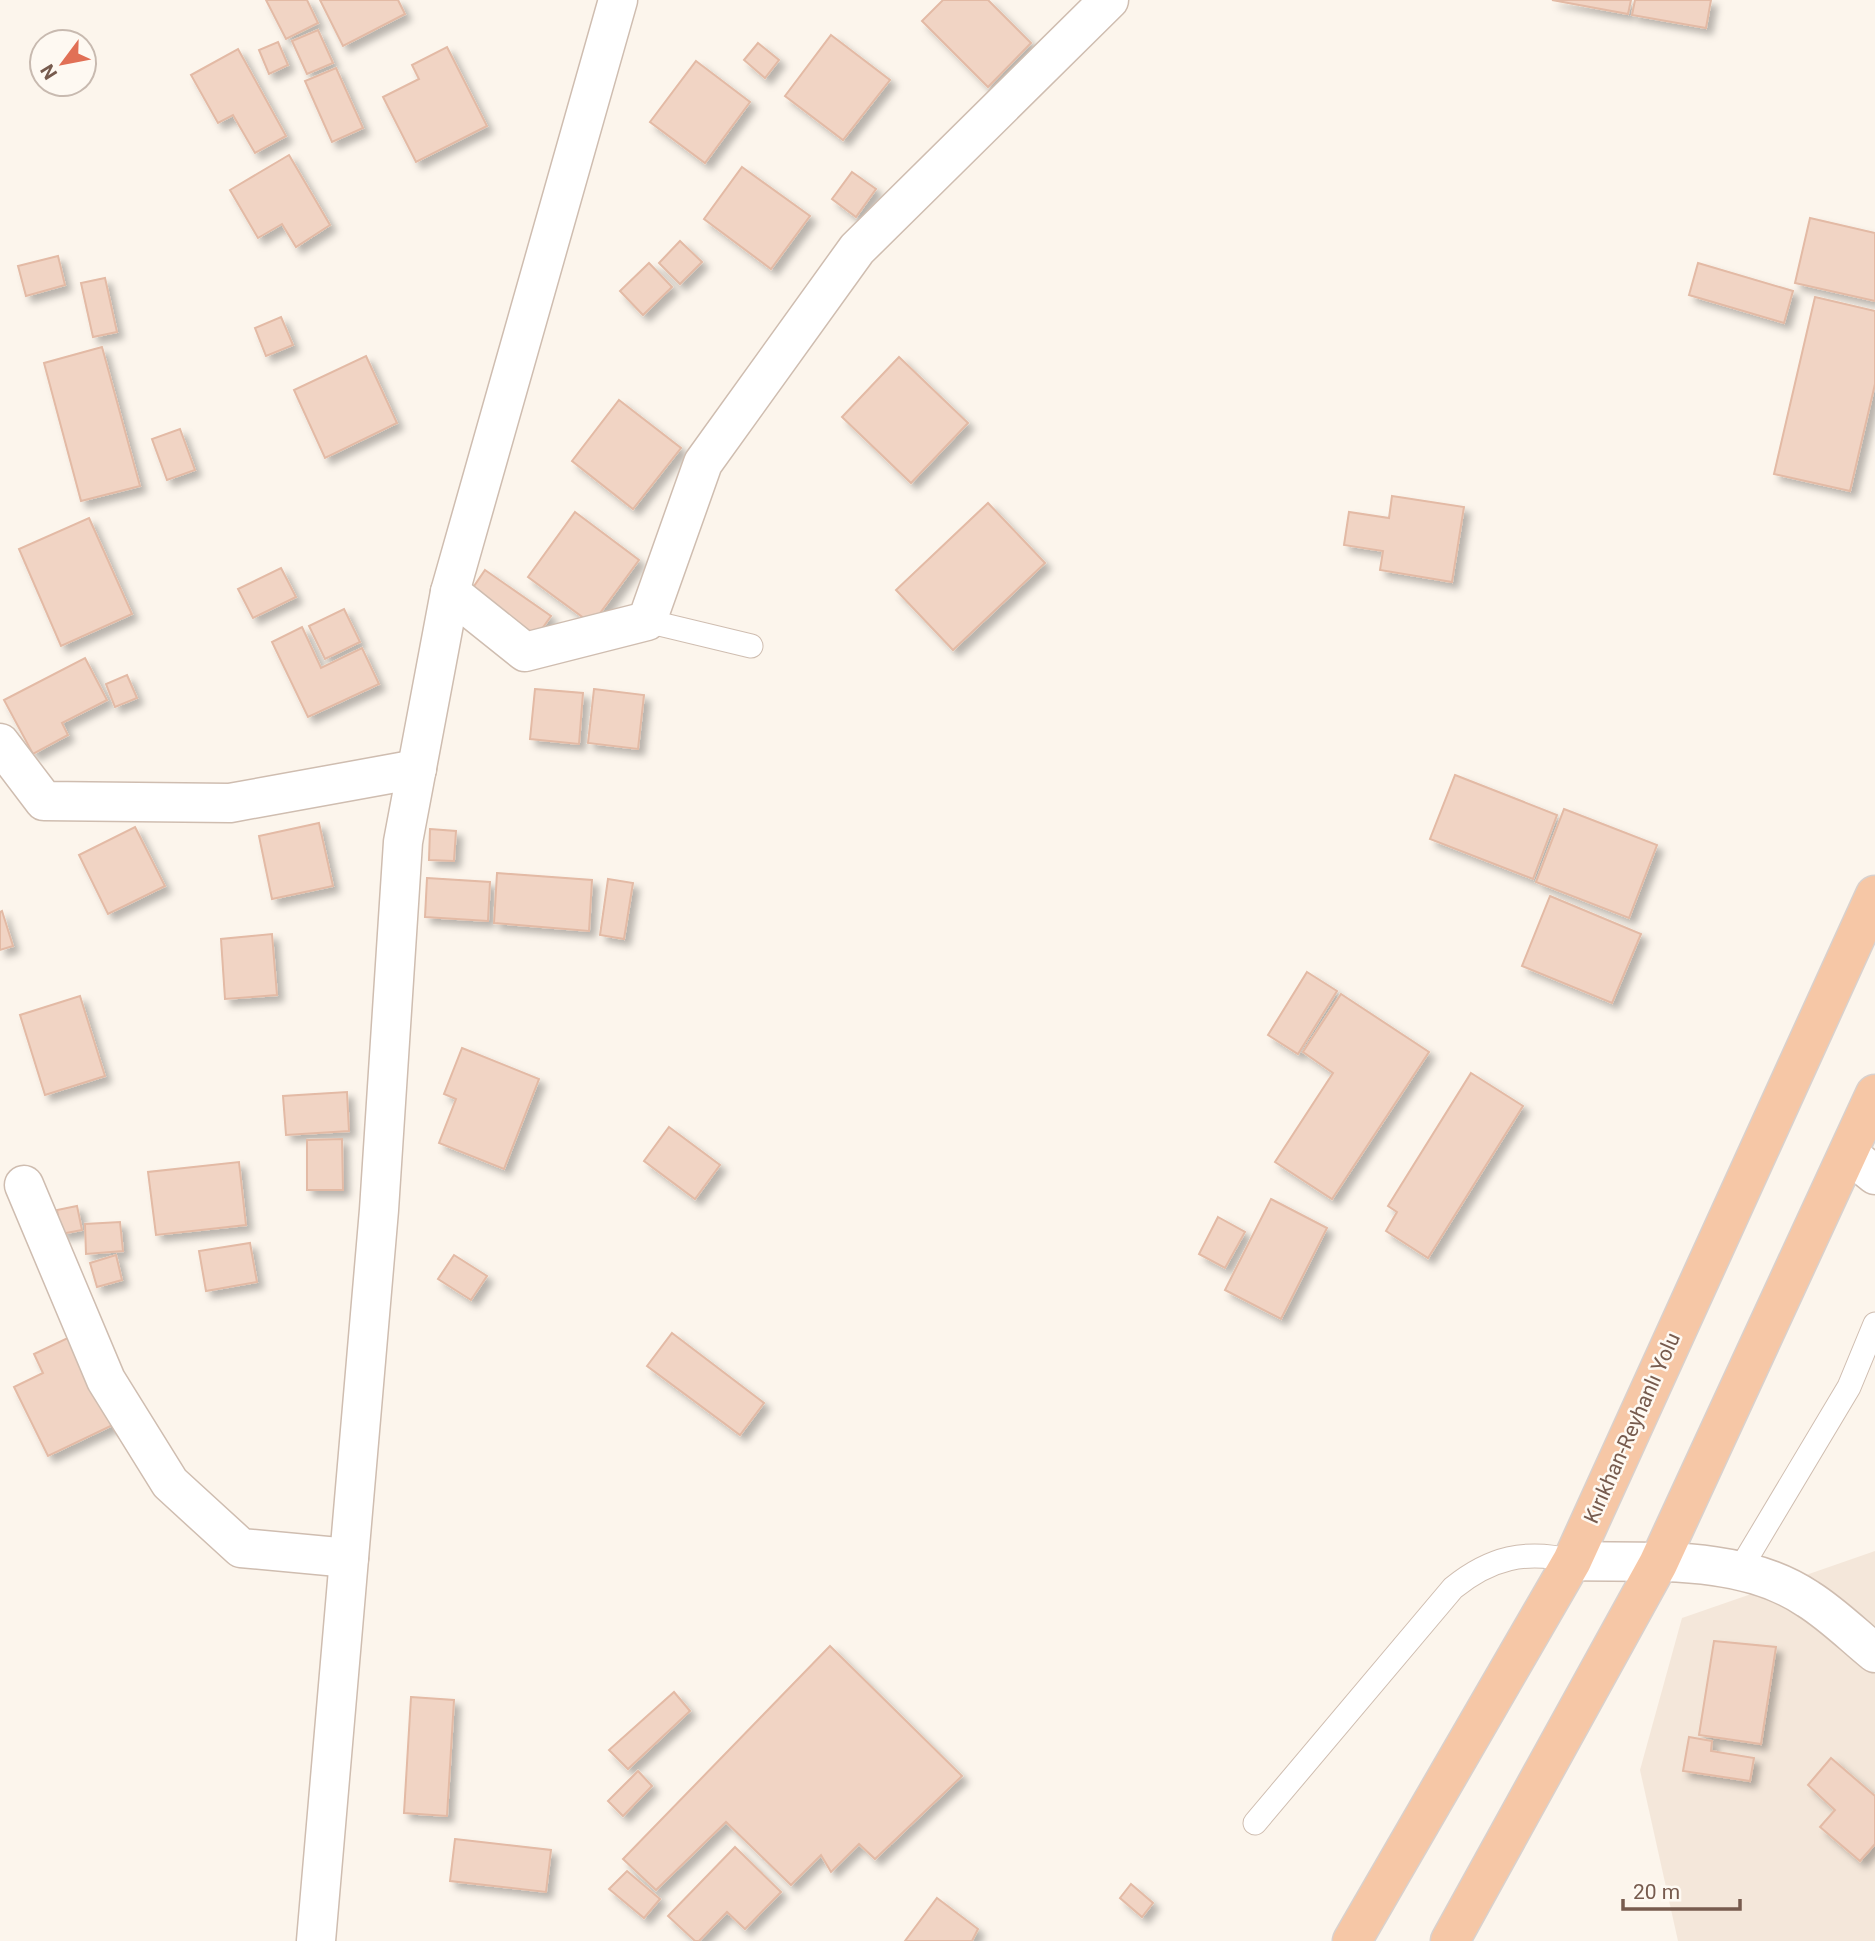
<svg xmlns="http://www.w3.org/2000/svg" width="1875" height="1941" font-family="Roboto,sans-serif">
<defs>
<filter id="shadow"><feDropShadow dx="6" dy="6" stdDeviation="3.5" flood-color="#0004"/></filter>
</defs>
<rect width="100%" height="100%" fill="#fcf5ec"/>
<!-- residential -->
<polygon fill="#f4e7da" points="1875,1551 1875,1941 1678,1941 1640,1770 1682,1618"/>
<!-- building -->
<g fill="#f1d4c4" stroke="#e3baa5" stroke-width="2" filter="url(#shadow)">
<polygon points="266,0 307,0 318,23 286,39"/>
<polygon points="320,0 398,0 405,14 343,46"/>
<polygon points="943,0 988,0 1031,43 988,87 922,21"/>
<polygon points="1552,0 1631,0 1628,14"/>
<polygon points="1635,0 1711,0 1706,28 1632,15"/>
<polygon points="318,30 333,63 307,74 292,41"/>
<polygon points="831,35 890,80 843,140 785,96"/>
<polygon points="278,42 288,65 269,74 259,50"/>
<polygon points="758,43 779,60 765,78 744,60"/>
<polygon points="447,47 487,126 416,162 383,97 419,79 412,65"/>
<polygon points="238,49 286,136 255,153 233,115 218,123 191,75"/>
<polygon points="696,61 750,102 705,163 650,122"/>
<polygon points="336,68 363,128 332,142 305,81"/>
<polygon points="289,155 330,225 296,247 282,224 258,238 230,190"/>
<polygon points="742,167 810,216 771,269 704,219"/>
<polygon points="852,172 876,189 856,217 832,199"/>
<polygon points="1810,218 1875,233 1875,301 1795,283"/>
<polygon points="680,241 702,262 680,284 659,263"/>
<polygon points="58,256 65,285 26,296 18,266"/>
<polygon points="649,263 672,287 643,315 620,291"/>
<polygon points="1698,263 1793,291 1784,323 1689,295"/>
<polygon points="105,278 117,332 93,337 81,283"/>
<polygon points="1815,297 1875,311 1875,384 1850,491 1774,474"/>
<polygon points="281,317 293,345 266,356 255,328"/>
<polygon points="102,347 140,486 81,501 44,363"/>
<polygon points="366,356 397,423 325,458 294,390"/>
<polygon points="899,357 968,423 911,483 842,417"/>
<polygon points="619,400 681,448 633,509 572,461"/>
<polygon points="180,429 195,470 167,480 152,439"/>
<polygon points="1392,496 1464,507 1452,582 1380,570 1383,551 1344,545 1349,512 1389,518"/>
<polygon points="988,503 1045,563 953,650 896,590"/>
<polygon points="575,512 639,560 592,624 528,577"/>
<polygon points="89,518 132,614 61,646 19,549"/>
<polygon points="281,568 296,597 253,618 238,589"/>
<polygon points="485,570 551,616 534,640 468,595"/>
<polygon points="344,609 360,642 325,659 309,626"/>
<polygon points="302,627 321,668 362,648 379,684 308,717 272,642"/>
<polygon points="85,658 107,700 62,723 68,735 33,754 4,700"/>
<polygon points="127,675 137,698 115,707 106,684"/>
<polygon points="535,689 583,693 579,744 530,739"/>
<polygon points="594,689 644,695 638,749 588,743"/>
<polygon points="1455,775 1557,815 1533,879 1430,839"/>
<polygon points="1564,809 1657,845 1629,918 1536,882"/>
<polygon points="319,823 333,886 272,899 259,836"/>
<polygon points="135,827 165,886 108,914 79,855"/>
<polygon points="430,829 456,831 454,861 429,860"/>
<polygon points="497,873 592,880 589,931 494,923"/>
<polygon points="427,878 490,882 488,921 425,917"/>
<polygon points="608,879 633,883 624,939 600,935"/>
<polygon points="1550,896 1641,934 1612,1003 1522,966"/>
<polygon points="2,911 13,946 0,950 0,912"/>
<polygon points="272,934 277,995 225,999 221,939"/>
<polygon points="1307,972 1337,991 1298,1054 1268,1035"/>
<polygon points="1341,994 1429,1052 1332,1199 1275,1162 1333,1073 1303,1052"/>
<polygon points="80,996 105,1076 45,1095 20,1015"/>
<polygon points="462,1048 539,1079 504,1169 439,1143 456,1099 444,1094"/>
<polygon points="1471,1073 1523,1106 1428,1258 1386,1231 1397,1212 1388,1206"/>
<polygon points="347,1092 349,1131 286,1135 283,1096"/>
<polygon points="669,1127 720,1165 695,1199 644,1161"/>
<polygon points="342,1139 343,1190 307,1190 307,1140"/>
<polygon points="239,1162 246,1225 156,1235 148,1172"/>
<polygon points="1271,1199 1327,1228 1281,1319 1225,1290"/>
<polygon points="77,1206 82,1230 61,1234 57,1210"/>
<polygon points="1218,1217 1245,1232 1225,1268 1199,1254"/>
<polygon points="120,1222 123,1251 86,1254 85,1224"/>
<polygon points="250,1243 257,1282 206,1291 199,1251"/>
<polygon points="116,1255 122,1280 97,1287 90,1263"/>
<polygon points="454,1255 487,1276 471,1300 438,1279"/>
<polygon points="672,1333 764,1403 740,1435 647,1366"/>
<polygon points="74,1335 117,1423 48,1456 14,1387 43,1373 34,1354"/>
<polygon points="1714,1641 1776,1647 1761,1744 1699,1735"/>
<polygon points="830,1646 962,1776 875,1859 859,1844 831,1872 821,1855 791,1885 726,1822 656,1890 623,1859"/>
<polygon points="674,1692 690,1711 628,1769 609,1750"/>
<polygon points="411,1697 454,1700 447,1816 404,1813"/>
<polygon points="1689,1737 1712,1741 1711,1751 1754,1758 1750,1781 1683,1771"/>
<polygon points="1831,1758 1875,1796 1875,1844 1860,1861 1820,1827 1835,1810 1808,1785"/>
<polygon points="638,1771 652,1786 623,1816 608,1801"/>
<polygon points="455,1839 551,1850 546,1892 450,1881"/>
<polygon points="735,1847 781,1892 745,1929 727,1912 699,1941 695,1941 668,1916"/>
<polygon points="627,1871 660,1899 644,1918 609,1889"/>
<polygon points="1131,1884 1153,1903 1142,1917 1120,1898"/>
<polygon points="937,1898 978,1929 972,1941 905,1941"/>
</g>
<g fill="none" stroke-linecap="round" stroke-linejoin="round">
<defs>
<g id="service">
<polyline points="647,621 751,646"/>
<polyline points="1739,1571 1849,1387 1875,1324"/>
<path d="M1255,1823l198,-235c37,-30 73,-39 119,-27"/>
</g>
<g id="minor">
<polyline points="450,592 525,652 647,621 703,463 857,249 1109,0"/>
<polyline points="0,743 44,801 230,803 417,769"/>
<polyline points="1850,1155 1875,1175"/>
<polyline points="24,1185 106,1380 170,1483 241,1548 349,1558"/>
<path d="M1572,1561c76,2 170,-7 236,38 24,15 45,36 67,54"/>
<polyline points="316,1941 379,1210 403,842 450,592 618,0"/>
</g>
<g id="trunk">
<polyline points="1352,1941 1572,1561 1875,895"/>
<polyline points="1450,1941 1658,1564 1875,1094"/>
</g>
</defs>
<!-- service casing -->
<use href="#service" stroke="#cfbdb0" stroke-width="25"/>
<!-- minor casing -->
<use href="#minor" stroke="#cfbdb0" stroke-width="41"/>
<!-- trunk casing -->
<use href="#trunk" stroke="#d9d1cd" stroke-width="41"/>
<!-- service -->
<use href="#service" stroke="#fff" stroke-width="23"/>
<!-- minor -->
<use href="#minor" stroke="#fff" stroke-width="38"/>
<!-- trunk -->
<use href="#trunk" stroke="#f6c7a6" stroke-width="38"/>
</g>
<g text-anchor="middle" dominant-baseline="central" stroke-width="5" stroke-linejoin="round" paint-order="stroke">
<!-- street labels -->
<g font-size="21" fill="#775b4e" stroke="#fef9f2">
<text transform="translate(1632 1428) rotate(-66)">Kırıkhan-Reyhanlı Yolu</text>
</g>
</g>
<!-- north arrow -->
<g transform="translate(63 63) rotate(238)"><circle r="33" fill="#fef9f2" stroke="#c8bab0" stroke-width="2"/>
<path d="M0-5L12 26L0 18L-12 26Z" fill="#e17056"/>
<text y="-10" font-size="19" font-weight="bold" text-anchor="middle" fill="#775b4e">N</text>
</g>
<!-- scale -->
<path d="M1623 1899v10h117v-10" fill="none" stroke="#775b4e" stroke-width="3.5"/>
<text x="1633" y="1899" font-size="21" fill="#775b4e" stroke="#fef9f2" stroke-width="5" paint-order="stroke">20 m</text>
</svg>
